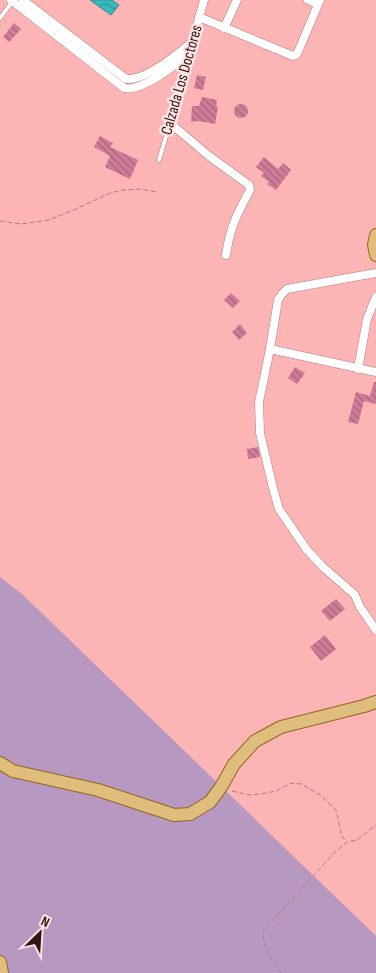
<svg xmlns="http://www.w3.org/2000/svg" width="376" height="973" font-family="'Sofia Sans Condensed',sans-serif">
<defs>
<pattern id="water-waves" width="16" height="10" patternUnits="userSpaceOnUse" patternTransform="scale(1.25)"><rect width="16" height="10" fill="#39babe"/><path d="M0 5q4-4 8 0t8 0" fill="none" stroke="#309699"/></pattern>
<pattern id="building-back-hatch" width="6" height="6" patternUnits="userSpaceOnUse" patternTransform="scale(1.25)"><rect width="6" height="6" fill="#cf7c99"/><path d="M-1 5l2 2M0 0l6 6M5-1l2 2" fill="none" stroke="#a8657c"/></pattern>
</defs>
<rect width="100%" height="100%" fill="#fcb4b5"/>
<!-- park -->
<polygon fill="#b798c0" points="0,577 22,594 376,936 376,973 0,973"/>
<!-- water -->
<polygon fill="url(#water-waves)" stroke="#36898c" points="90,0 112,0 119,5 111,15"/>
<!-- building -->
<g fill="url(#building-back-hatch)">
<polygon points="14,23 21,29 9,42 3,37"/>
<polygon points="197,75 206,77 203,90 194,88"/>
<polygon points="202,97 217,100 216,106 218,107 215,124 199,121 191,122 192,106 199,106"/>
<circle cx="241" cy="111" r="7"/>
<polygon points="100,136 113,143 110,147 138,160 130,179 105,167 110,156 94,147"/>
<polygon points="264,157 278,169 283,163 291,170 276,190 267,184 269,182 261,176 264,173 256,167"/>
<polygon points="231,293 240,301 233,308 224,300"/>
<polygon points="240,324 247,333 239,340 232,332"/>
<polygon points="295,367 305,373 297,384 288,378"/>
<polygon points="374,382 376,382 376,404 364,401 358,424 348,422 356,392 370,396"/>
<polygon points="258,447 260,457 248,459 247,449"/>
<polygon points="336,599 345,609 330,621 321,611"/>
<polygon points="325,635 336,649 321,661 310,647"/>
</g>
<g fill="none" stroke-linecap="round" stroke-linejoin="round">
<defs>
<g id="lane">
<polyline points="0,18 12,2"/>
<polyline points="159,160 170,123"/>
</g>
<g id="street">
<path d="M11,0l113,88c18,4 51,-23 65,-34"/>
<path d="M23,0l103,79c19,2 52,-25 66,-37"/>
<path d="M204,0l-34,123 39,33 40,29 1,5c-13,24 -20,37 -24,65"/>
<polyline points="308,0 318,4"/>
<polyline points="199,17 293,56 296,55 298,52 320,0"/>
<polyline points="224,28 237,0"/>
<polyline points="376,273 287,289 282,294 278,300 270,349 259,402 260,433 273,488 279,509 307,550 323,567 355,595 360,607 376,630"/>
<polyline points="270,349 376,372"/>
<polyline points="358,369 367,319 376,297"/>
</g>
<g id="primary">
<polyline points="376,235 374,245 376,255"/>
<polyline points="0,763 13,771 98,790 174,815 190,814 210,802 221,787 234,764 255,741 281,727 364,706 376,702"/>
<polyline points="0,962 2,973"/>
</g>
</defs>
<!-- lane casing -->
<use href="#lane" stroke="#bc797b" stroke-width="5"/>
<!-- street casing -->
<use href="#street" stroke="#bc797b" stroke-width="9"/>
<!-- primary casing -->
<use href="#primary" stroke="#946620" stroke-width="14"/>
<!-- path -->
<g stroke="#b37b7c" stroke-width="1" stroke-dasharray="5 2.5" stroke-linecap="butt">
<polyline points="0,221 21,224 49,220 76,209 110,193 124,190 140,189 156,192"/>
<polyline points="232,791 249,795 261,794 276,791 291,783 301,784 320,795 336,810 342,837 347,842"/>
<path d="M281,973c-10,-11 -18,-27 -18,-42l71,-78 13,-11 10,-2 19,-15"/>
</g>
<!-- lane -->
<use href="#lane" stroke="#fff" stroke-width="4"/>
<!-- street -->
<use href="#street" stroke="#fff" stroke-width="8"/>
<!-- primary -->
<use href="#primary" stroke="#dfbd7c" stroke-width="12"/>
</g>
<g text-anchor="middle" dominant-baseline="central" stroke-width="5" stroke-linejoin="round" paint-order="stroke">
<!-- street labels -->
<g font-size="16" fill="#301617" stroke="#fbe4e3">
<text transform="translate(182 80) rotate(-74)">Calzada Los Doctores</text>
</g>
</g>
<!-- north arrow -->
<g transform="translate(40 933) rotate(25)" stroke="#fbe4e3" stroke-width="4" paint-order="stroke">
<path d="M0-4L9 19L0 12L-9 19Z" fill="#301617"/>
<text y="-8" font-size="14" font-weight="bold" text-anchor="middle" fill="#301617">N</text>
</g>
</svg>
